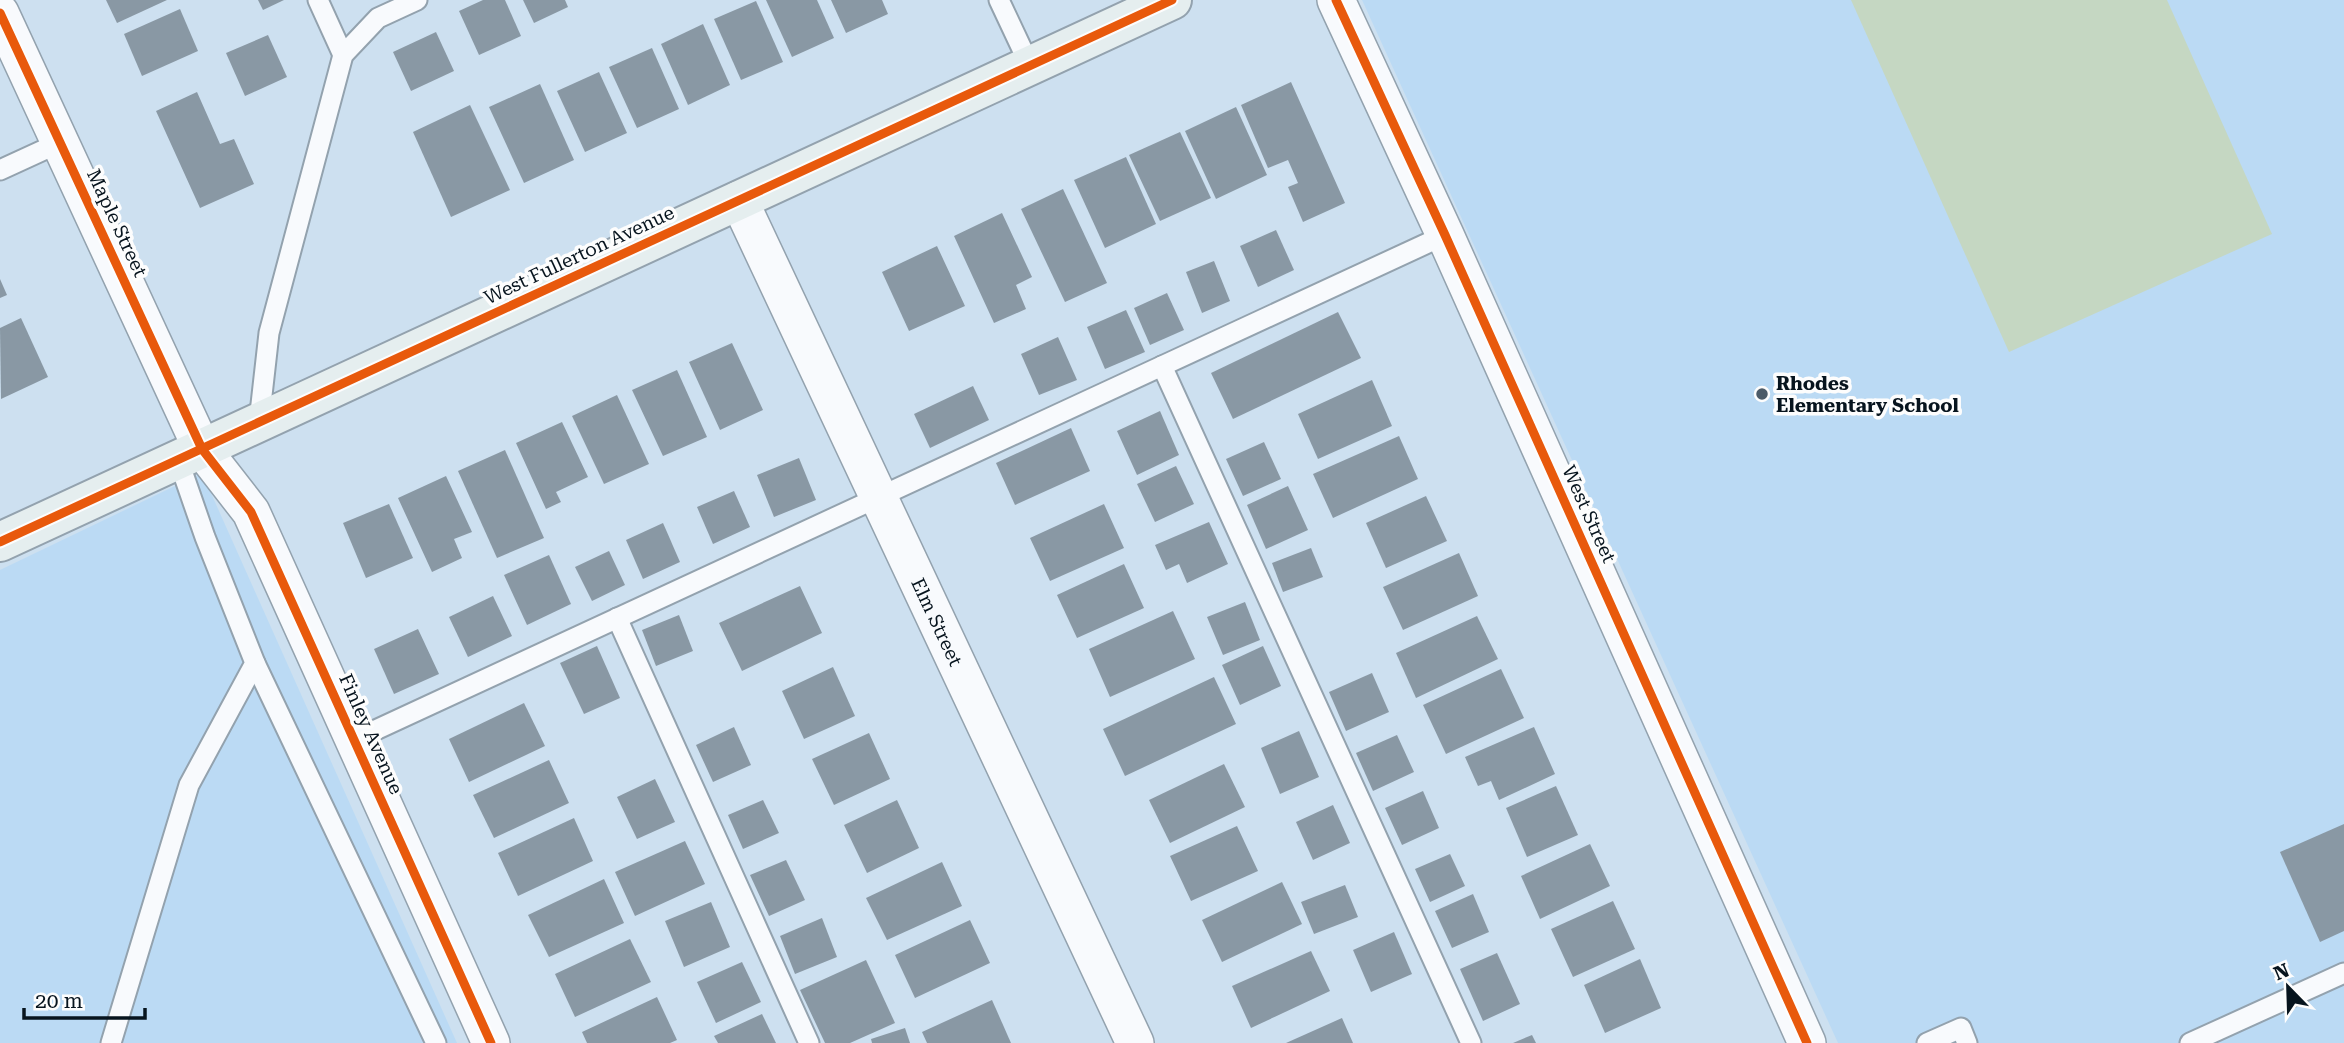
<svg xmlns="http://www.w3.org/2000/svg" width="2344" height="1043" font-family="'Roboto Serif',serif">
<rect width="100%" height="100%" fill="#cde0f0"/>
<!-- built -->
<g fill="#bbdaf4">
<polygon points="1362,0 2344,0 2344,1043 1838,1043"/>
<polygon points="202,473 457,1043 0,1043 0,570"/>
</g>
<!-- green -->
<polygon fill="#c5d7c2" points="1851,0 2167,0 2272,234 2009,352"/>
<!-- building -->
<g fill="#8998a4">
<polygon points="106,0 167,0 117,23"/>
<polygon points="258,0 284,0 263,10"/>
<polygon points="483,0 505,0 521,36 479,55 459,11"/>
<polygon points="523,0 565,0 568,7 534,23"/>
<polygon points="766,0 817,0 834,38 792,57"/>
<polygon points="831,0 882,0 888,14 846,33"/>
<polygon points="756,1 783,62 741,80 714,19"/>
<polygon points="180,9 198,51 142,76 124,34"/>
<polygon points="703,24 730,85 688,105 661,44"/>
<polygon points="436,32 454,71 411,91 393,52"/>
<polygon points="268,35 287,77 245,96 226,53"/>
<polygon points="652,48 679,109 637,128 609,67"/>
<polygon points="599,72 627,133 585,152 557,91"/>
<polygon points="1291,82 1345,203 1303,222 1288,187 1298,183 1288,160 1268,168 1241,105"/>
<polygon points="540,84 574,160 524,183 489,107"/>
<polygon points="197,92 220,144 234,139 254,184 200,208 156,111"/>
<polygon points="470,105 510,190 451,217 413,132"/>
<polygon points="1236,107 1267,175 1216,199 1185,131"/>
<polygon points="1180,132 1211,198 1160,221 1129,155"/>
<polygon points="1126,157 1156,224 1105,248 1074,180"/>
<polygon points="1063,189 1107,283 1065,302 1021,209"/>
<polygon points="1002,213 1032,277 1016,285 1026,309 994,323 954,236"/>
<polygon points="1276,230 1294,270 1258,287 1240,246"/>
<polygon points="937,246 965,306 909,331 882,272"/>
<polygon points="1214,261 1230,301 1202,313 1186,272"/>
<polygon points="0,279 7,295 0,298"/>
<polygon points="1167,293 1184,330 1150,345 1134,308"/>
<polygon points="1126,310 1145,352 1105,369 1087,327"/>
<polygon points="1338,312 1361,358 1233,419 1211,373"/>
<polygon points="21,318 48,377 1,399 0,328"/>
<polygon points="1058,337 1077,380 1039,395 1021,354"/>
<polygon points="732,343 763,410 720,430 689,362"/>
<polygon points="677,370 707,437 663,456 632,390"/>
<polygon points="1372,380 1392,426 1318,459 1298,414"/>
<polygon points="973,386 989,420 930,448 914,414"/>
<polygon points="617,395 649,464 604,484 572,416"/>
<polygon points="1160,411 1179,455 1137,475 1117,431"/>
<polygon points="562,422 588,477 556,492 561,502 546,509 516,443"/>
<polygon points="1071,428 1090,471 1015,505 996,463"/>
<polygon points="1399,436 1418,479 1333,518 1313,474"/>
<polygon points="1264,442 1281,479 1243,496 1226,459"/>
<polygon points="505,450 544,538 497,558 458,471"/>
<polygon points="799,458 816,500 774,517 757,475"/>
<polygon points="1176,466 1194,504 1155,522 1137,484"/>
<polygon points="446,476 472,532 454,539 462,558 432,572 398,498"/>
<polygon points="1288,486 1308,530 1266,549 1247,505"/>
<polygon points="734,491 750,527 713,544 697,507"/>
<polygon points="1426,496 1447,541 1386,568 1366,523"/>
<polygon points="389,504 413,558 366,578 343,523"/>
<polygon points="1104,504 1124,548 1050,581 1030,538"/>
<polygon points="1209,522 1228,564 1187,583 1179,564 1166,570 1155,545"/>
<polygon points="663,523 680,562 643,579 626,540"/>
<polygon points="1311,548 1323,577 1283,592 1272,563"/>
<polygon points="609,551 625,585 592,601 575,567"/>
<polygon points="1459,553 1478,596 1403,630 1383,587"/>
<polygon points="549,555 571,604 527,625 504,575"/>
<polygon points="1124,564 1144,608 1077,638 1057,595"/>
<polygon points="800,586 822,633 742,671 719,623"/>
<polygon points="493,596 512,636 468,657 449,617"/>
<polygon points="1245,602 1260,640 1223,655 1207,617"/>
<polygon points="1173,611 1195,659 1110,697 1089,649"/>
<polygon points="679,615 693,651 656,666 642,630"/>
<polygon points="1477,616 1498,659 1416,698 1396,653"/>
<polygon points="418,629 439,674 394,694 374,649"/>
<polygon points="597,646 620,698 584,714 560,663"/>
<polygon points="1263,646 1281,686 1240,705 1222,665"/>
<polygon points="833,667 855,716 804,739 782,691"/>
<polygon points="1501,669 1524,718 1446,754 1423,705"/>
<polygon points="1372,673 1389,712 1346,731 1329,692"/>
<polygon points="1214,677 1236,724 1125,776 1103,729"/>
<polygon points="524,703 545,746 469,782 449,739"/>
<polygon points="734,727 751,765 713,782 696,745"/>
<polygon points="1534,727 1555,774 1499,800 1491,781 1478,786 1465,757"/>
<polygon points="1299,731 1319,777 1280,794 1261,748"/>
<polygon points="869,733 890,779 834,805 812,759"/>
<polygon points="1397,735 1414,772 1373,791 1356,753"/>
<polygon points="549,760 569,803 494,838 473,795"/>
<polygon points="1224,764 1245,807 1170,843 1149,800"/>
<polygon points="655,779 675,822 637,839 617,797"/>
<polygon points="1556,786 1578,835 1527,857 1506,808"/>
<polygon points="1423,791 1439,828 1402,845 1385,808"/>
<polygon points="763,800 779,833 743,849 728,815"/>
<polygon points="897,800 919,848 867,873 844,825"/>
<polygon points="1333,805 1350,843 1313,860 1296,822"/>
<polygon points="574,818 593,861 518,896 498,853"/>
<polygon points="2344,824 2344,931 2320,942 2280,852"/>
<polygon points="1237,826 1258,871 1191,901 1170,856"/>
<polygon points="685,841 705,884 635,916 615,872"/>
<polygon points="1590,844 1610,886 1540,919 1521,876"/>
<polygon points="1450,854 1465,886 1430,902 1415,869"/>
<polygon points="786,860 805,900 769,916 750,875"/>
<polygon points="942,862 962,906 887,940 866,898"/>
<polygon points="604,879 624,923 549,957 528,915"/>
<polygon points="1282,882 1302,924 1222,962 1202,920"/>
<polygon points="1345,885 1358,917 1314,934 1301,902"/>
<polygon points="1473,894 1489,932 1452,948 1435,911"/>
<polygon points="1613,901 1635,949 1573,977 1551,929"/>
<polygon points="711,902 730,947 684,967 665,921"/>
<polygon points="822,918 837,957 795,974 780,936"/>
<polygon points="970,920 990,963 915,998 895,955"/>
<polygon points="1394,932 1412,974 1371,992 1353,950"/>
<polygon points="630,939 651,982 575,1017 555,974"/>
<polygon points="1311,951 1330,991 1251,1028 1232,986"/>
<polygon points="1497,953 1520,1004 1483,1021 1460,969"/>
<polygon points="1640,959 1661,1008 1605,1033 1584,985"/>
<polygon points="866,960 895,1023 850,1043 825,1043 800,990"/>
<polygon points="742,962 761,1002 716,1023 697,982"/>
<polygon points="657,997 677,1040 670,1043 587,1043 582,1032"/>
<polygon points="992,1000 1011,1043 927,1043 922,1032"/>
<polygon points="762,1014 776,1043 718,1043 714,1036"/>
<polygon points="1342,1018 1353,1043 1286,1043"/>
<polygon points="905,1028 910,1043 872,1043 871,1039"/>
<polygon points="1532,1035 1536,1043 1513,1043"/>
</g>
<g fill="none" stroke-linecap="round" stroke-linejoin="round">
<defs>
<g id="lane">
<polyline points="318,0 343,55"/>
<polyline points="999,0 1030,66"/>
<polyline points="0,170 61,142"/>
<polyline points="1162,366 1471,1043"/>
<polyline points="259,422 269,333 343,55 378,18 417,0"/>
<polyline points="617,618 809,1043"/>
<polyline points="255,663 436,1043"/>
<polyline points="354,740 1445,235"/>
<polyline points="111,1043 189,785 255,663 205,537 178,459"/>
<polyline points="1927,1043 1961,1028 1967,1043"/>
<polyline points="2190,1043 2344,973"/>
</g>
<g id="street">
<polyline points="1336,0 1445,235 1807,1043"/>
<polyline points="0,13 202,449 251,512 491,1043"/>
<path id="s1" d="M739,200l396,843"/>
</g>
<polyline id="secondary" points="0,542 1172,0"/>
</defs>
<!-- lane casing -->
<use href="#lane" stroke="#93a2ae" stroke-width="23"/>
<!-- street casing -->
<use href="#street" stroke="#93a2ae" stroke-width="40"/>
<!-- secondary casing -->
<use href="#secondary" stroke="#93a2ae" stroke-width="42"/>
<!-- lane -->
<use href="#lane" stroke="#f8fafd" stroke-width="19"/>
<!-- street -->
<use href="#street" stroke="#f8fafd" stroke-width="37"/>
<!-- secondary -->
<use href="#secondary" stroke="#e5eeef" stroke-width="38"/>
<defs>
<g id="cycleway">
<polyline points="1336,0 1445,235 1807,1043"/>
<polyline points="0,13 202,449 251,512 491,1043"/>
<polyline points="0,542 1172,0"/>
</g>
</defs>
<!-- cycleway casing -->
<use href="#cycleway" stroke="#fdfdfd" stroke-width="13"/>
<!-- cycleway -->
<use href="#cycleway" stroke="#e8590c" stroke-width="9"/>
</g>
<!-- markers -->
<circle fill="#4c5b68" stroke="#fdfdfd" stroke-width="2.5" cx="1762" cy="394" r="7"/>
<g text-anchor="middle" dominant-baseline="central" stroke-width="7" stroke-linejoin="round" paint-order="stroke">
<!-- street labels -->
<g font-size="19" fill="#07141e" stroke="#fdfdfd">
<text transform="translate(117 223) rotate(65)">Maple Street</text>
<text transform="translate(579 255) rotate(-25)">West Fullerton Avenue</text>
<text transform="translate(1589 514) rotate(66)">West Street</text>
<text stroke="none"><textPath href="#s1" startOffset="466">Elm Street</textPath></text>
<text transform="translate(371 734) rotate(66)">Finley Avenue</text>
</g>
<!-- poi labels -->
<g font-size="19" font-weight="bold" fill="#07141e" stroke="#fdfdfd" text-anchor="start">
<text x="1776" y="383">Rhodes<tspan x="1776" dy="22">Elementary School</tspan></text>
</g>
</g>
<!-- north arrow -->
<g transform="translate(2288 987) rotate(337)" stroke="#fdfdfd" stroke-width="5" paint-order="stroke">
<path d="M0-5L12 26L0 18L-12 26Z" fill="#07141e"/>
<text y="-10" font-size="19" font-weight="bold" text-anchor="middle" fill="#07141e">N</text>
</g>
<!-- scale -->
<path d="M24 1008v10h121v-10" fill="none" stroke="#07141e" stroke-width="3.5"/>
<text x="35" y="1008" font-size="21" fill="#07141e" stroke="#fdfdfd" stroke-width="5" paint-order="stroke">20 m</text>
</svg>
